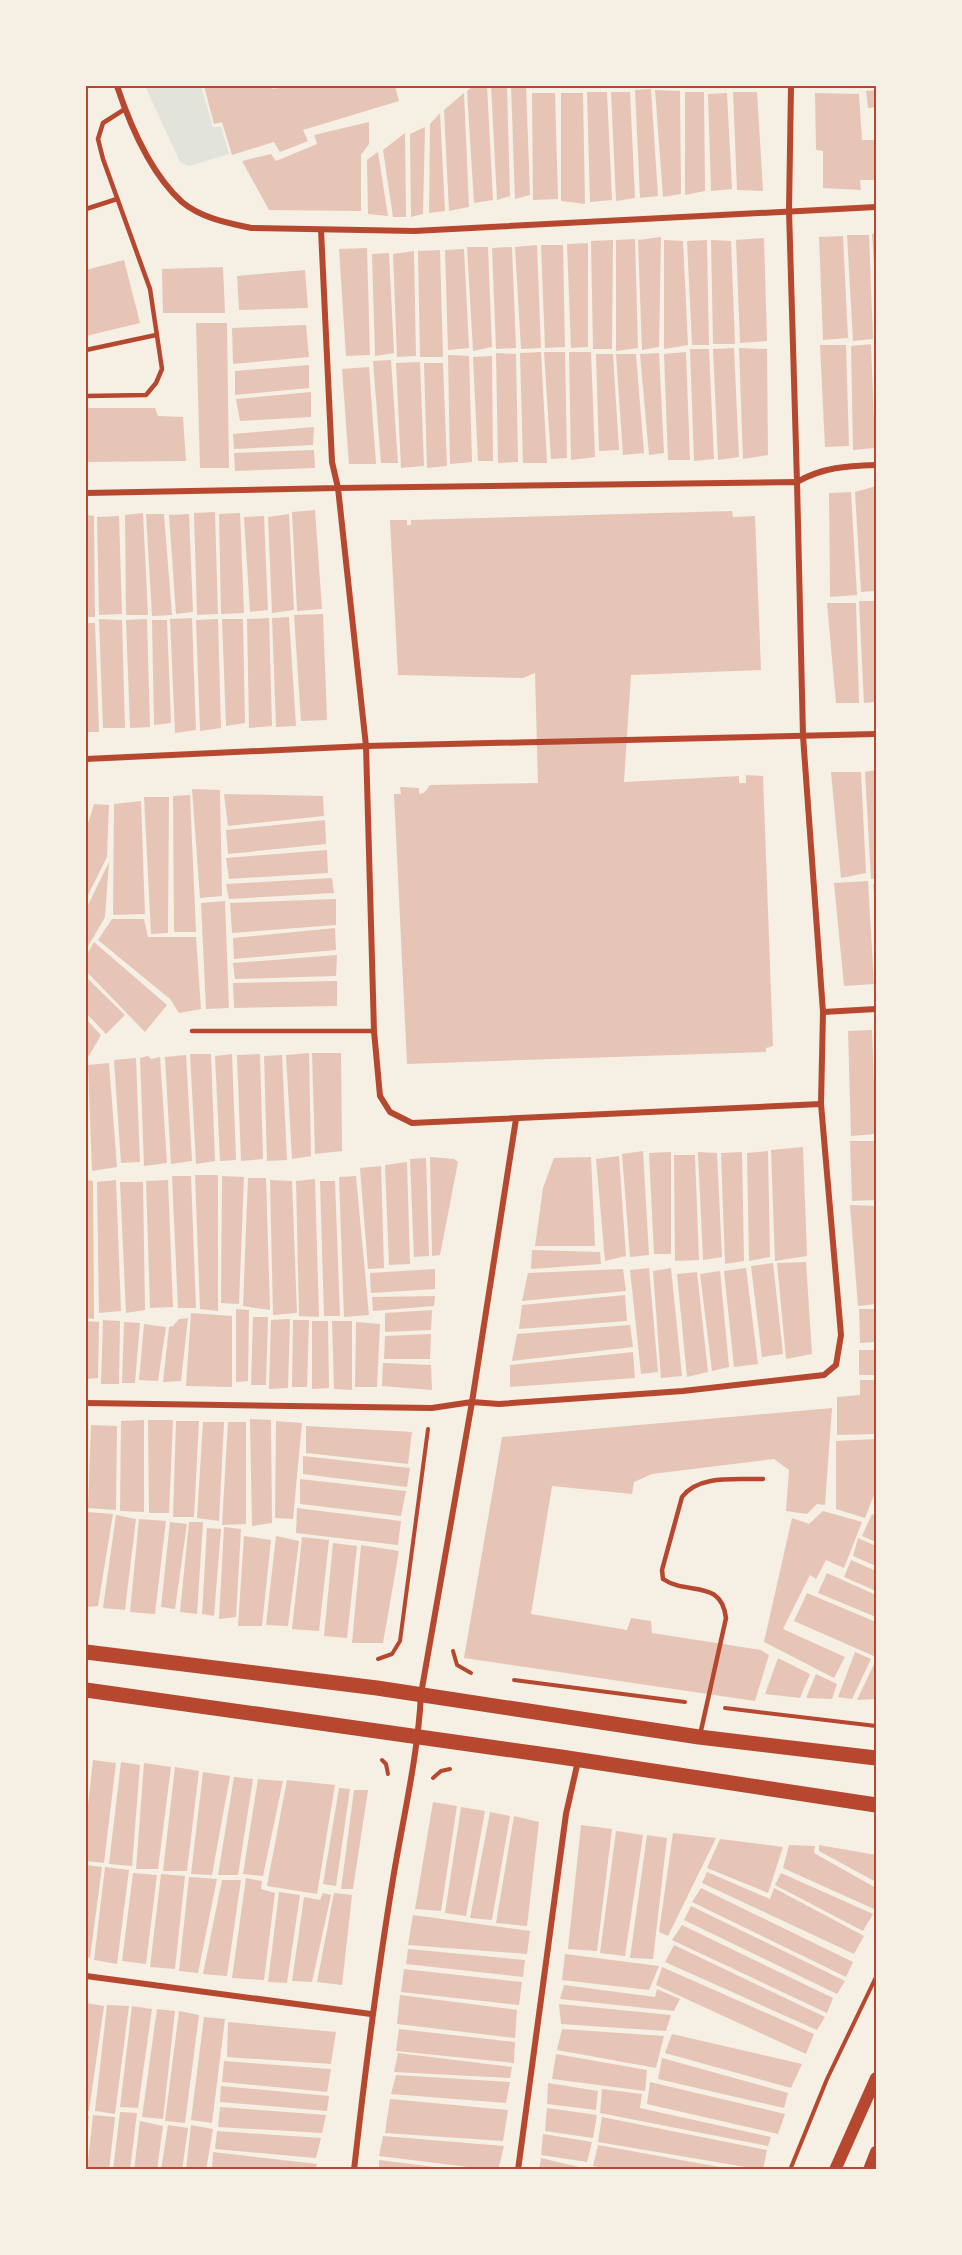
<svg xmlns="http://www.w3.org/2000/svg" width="962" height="2255" font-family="'PT Serif',serif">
<rect width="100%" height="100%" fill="#f6efe4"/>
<!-- green -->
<polygon fill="#e2e4dc" points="145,86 201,86 213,127 221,127 229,154 189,166 180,162"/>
<!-- building -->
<g fill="#e6c5b7">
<polygon points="204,86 271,86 273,89 288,86 395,86 399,101 303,130 308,141 280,152 274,142 232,155 222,122 214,124"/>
<polygon points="473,86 487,86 493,200 474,203 467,91"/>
<polygon points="491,86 507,86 510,196 497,200"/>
<polygon points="511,86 526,86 530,195 515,199"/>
<polygon points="651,89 658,196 640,198 635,90"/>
<polygon points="655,90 680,91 681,194 663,197"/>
<polygon points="876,90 876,107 868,108 866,91"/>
<polygon points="587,92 607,92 612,200 590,202"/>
<polygon points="611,92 630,92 635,198 616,201"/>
<polygon points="685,92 704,92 705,191 685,195"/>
<polygon points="733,92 757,92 763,191 737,190"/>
<polygon points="464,93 469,207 449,211 444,110"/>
<polygon points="532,93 555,93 558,199 533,200"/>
<polygon points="561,93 583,93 585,204 561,201"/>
<polygon points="727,93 732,189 711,191 708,94"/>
<polygon points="815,93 859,94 862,140 876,140 876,180 860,180 861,190 823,188 823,151 816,150"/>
<polygon points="440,113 445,211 429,213 430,124"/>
<polygon points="369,122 369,144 361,155 361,211 269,210 242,161 271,154 276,161 317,144 314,135"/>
<polygon points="425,127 423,214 411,217 410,134"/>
<polygon points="405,133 406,217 393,217 383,150"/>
<polygon points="378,152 388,216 368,214 367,160"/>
<polygon points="876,233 876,282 875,282 872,234"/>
<polygon points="847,235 869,235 873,339 853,341"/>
<polygon points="843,236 848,338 823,340 819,237"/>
<polygon points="661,237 659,347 642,350 638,240"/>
<polygon points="764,238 767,341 740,343 736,240"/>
<polygon points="635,239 638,348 616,351 616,240"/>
<polygon points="613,240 612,349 593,349 591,241"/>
<polygon points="664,240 683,241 688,345 664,349"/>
<polygon points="707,240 709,345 692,345 687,241"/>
<polygon points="711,240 731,241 735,344 713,344"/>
<polygon points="588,243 588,347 571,348 567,244"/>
<polygon points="537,245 541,348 521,349 515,247"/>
<polygon points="541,245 563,245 565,347 545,348"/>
<polygon points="467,247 488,247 492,347 473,351"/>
<polygon points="512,247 516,348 496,349 492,248"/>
<polygon points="367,248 370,355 346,356 339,249"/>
<polygon points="464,249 469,348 448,350 445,250"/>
<polygon points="440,250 443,357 420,357 418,251"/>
<polygon points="414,251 416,356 397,357 393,254"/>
<polygon points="389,253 394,353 375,356 372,254"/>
<polygon points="124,260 140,323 86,336 86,270"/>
<polygon points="223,267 225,313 163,313 162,269"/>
<polygon points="305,270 308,308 239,310 237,276"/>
<polygon points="196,323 227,323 229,468 200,468"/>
<polygon points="306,325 309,357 233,364 232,328"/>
<polygon points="871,344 875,448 853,450 851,346"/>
<polygon points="820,345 846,345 849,446 825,447"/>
<polygon points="734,348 739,457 718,460 713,349"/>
<polygon points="739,348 767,349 768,455 743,459"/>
<polygon points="690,349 709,349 714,459 694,461"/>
<polygon points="541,352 547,463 523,463 520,353"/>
<polygon points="544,352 565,352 567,458 551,459"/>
<polygon points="569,352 591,352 595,457 571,460"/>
<polygon points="686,352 690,460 668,460 664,354"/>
<polygon points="496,353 516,354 518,462 498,463"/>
<polygon points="659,353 664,453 649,455 640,354"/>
<polygon points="596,354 613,354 619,450 599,451"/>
<polygon points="616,354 636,354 644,453 623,455"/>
<polygon points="448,355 469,356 472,462 450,464"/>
<polygon points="492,356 493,461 478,461 473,357"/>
<polygon points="391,360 398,463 381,463 373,361"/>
<polygon points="420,362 424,466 401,468 396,363"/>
<polygon points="424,363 443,363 447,466 427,468"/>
<polygon points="309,365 309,388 235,395 235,371"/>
<polygon points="369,367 376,464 349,464 342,369"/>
<polygon points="311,392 311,417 240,421 236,399"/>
<polygon points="86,408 155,408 158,416 183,417 186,461 86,462"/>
<polygon points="314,427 313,445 234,449 233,434"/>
<polygon points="314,450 315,468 235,471 234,453"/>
<polygon points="876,486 876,591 861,592 855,492"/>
<polygon points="851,492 857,595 830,597 829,493"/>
<polygon points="315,510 322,609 297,611 292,512"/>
<polygon points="732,511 733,517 755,516 761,670 631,675 624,782 739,776 739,783 746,783 746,775 763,776 773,1046 766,1048 766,1052 407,1064 394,794 401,794 400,787 419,788 419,794 424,793 430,785 538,783 535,673 523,678 398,675 390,520 407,520 407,525 411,525 411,520"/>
<polygon points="215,512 218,614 197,615 194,513"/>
<polygon points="143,513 148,615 126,615 125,515"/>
<polygon points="240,513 244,613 221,614 219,514"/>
<polygon points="146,514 164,514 172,615 152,616"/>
<polygon points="189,514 193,612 176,614 169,515"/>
<polygon points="289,514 294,610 272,613 268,517"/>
<polygon points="86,515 94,516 95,617 86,617"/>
<polygon points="119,516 122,614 99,615 97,517"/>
<polygon points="264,516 268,610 250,612 244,517"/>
<polygon points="859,601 876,601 876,702 864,703"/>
<polygon points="827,603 856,603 859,703 836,703"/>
<polygon points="323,614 327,720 301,721 294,615"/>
<polygon points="289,617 296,726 276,727 272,618"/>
<polygon points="192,618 196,730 175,733 170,619"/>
<polygon points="269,618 272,726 249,728 247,619"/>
<polygon points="99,619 122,620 125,728 103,728"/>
<polygon points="147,619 150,727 130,728 126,620"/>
<polygon points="218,619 221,728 200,731 196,620"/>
<polygon points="222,619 243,619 245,723 226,726"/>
<polygon points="152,620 167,620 171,723 154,725"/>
<polygon points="86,623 95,623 99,732 86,732"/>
<polygon points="876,770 876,878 871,879 865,772"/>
<polygon points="831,772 861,772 866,873 841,878"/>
<polygon points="192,789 220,790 222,896 200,898"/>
<polygon points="224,794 323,796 324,816 228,826"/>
<polygon points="190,795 196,932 174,932 173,796"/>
<polygon points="144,797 169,797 168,933 151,934"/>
<polygon points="141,801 145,914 113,915 114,804"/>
<polygon points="94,804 109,805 107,857 86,899 86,830"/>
<polygon points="325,820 326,844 228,854 226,830"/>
<polygon points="327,850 328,873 229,879 226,858"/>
<polygon points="109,862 105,917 86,950 86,909"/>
<polygon points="332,878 334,893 229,899 226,884"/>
<polygon points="868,881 874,984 844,986 834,883"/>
<polygon points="873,884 876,884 876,906 875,906"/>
<polygon points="336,899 336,925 232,933 230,903"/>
<polygon points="225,901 229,1008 206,1009 201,903"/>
<polygon points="112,919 144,919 148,937 196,937 201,1009 179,1013 170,999 98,940"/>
<polygon points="335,928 336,950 234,959 233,938"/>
<polygon points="94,942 167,1005 145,1032 86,971 86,956"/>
<polygon points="337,955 336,976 235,979 233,963"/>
<polygon points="86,977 125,1015 106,1034 86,1013"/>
<polygon points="337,981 337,1006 234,1008 233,983"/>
<polygon points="86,1019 101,1035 89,1056 86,1053"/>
<polygon points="872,1030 876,1134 851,1136 848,1031"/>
<polygon points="309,1053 311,1156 292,1159 286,1055"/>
<polygon points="312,1053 341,1053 342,1151 315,1154"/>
<polygon points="190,1054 211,1054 215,1161 196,1164"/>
<polygon points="232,1054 236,1160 220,1161 215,1056"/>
<polygon points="260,1054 263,1159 241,1161 237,1055"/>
<polygon points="186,1055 192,1161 171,1164 165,1057"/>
<polygon points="282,1055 287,1160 267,1161 264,1056"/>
<polygon points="148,1056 151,1059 160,1057 167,1163 144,1166 140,1058"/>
<polygon points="136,1058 140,1162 121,1163 114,1060"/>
<polygon points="109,1063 117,1167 92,1171 88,1065"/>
<polygon points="850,1141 876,1141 876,1200 852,1201"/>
<polygon points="803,1147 807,1256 775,1261 771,1150"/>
<polygon points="643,1151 649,1255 630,1257 622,1154"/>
<polygon points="768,1151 770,1257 749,1261 747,1153"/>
<polygon points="671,1152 671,1254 654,1254 649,1153"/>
<polygon points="698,1152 717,1153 722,1257 703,1260"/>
<polygon points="742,1152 744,1261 725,1264 721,1153"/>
<polygon points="674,1155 695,1155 699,1260 675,1261"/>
<polygon points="619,1156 626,1256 605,1261 596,1159"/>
<polygon points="430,1157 454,1159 458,1162 440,1255 432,1256"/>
<polygon points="591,1157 595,1246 535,1246 543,1188 554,1158"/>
<polygon points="426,1158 429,1256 414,1257 410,1159"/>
<polygon points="407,1162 410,1264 389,1265 385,1165"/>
<polygon points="381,1166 384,1268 368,1269 360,1168"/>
<polygon points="195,1175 218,1175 218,1311 200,1309"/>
<polygon points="172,1176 191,1176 196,1308 178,1308"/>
<polygon points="222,1176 244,1177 239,1304 221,1303"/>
<polygon points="356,1176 369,1315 344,1317 339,1177"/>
<polygon points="248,1178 266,1178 270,1310 243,1306"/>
<polygon points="315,1179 319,1317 299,1316 296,1181"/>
<polygon points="86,1180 93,1181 94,1319 86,1318"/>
<polygon points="116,1180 121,1311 99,1313 97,1182"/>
<polygon points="168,1180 173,1307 150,1308 146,1181"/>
<polygon points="270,1180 292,1181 297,1313 273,1315"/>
<polygon points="320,1181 335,1181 340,1316 324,1316"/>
<polygon points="120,1182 143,1182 145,1310 126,1313"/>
<polygon points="850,1205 876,1206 876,1304 858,1306"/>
<polygon points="532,1250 600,1252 601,1264 531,1269"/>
<polygon points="806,1262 812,1354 786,1359 777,1263"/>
<polygon points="773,1263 783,1354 762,1357 751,1266"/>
<polygon points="649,1268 658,1372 641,1374 630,1270"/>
<polygon points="671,1268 682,1376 661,1378 653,1271"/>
<polygon points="746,1268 758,1364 734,1367 724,1271"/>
<polygon points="435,1269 435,1289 371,1293 370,1273"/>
<polygon points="623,1269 626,1291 522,1301 528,1273"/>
<polygon points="720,1271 729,1367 712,1371 700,1274"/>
<polygon points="697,1272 708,1372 687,1377 677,1274"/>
<polygon points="625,1295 627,1321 519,1329 522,1305"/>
<polygon points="435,1296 434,1306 373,1311 372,1297"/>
<polygon points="236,1309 249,1310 248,1381 236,1382"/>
<polygon points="859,1309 876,1309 876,1342 860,1343"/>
<polygon points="432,1310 431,1330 385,1332 385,1313"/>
<polygon points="191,1313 232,1316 232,1387 186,1386"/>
<polygon points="253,1317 268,1317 266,1385 251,1385"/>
<polygon points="188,1318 181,1381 163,1382 169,1327 173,1326 179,1319"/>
<polygon points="290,1319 288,1388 269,1389 271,1320"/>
<polygon points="103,1320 120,1321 119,1384 101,1384"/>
<polygon points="293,1320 309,1320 307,1387 292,1387"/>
<polygon points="86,1321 99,1322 98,1378 86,1379"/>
<polygon points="312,1321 328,1321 329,1388 312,1389"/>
<polygon points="332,1321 352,1321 352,1390 334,1389"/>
<polygon points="124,1322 140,1323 135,1383 122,1383"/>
<polygon points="356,1322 380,1324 377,1387 355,1387"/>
<polygon points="144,1324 166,1327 158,1381 139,1380"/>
<polygon points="630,1325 633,1347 512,1361 517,1334"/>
<polygon points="431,1334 430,1359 384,1359 385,1336"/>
<rect x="859" y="1350" width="17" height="25"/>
<polygon points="633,1352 635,1378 510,1387 510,1365"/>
<polygon points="383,1363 431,1365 432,1390 382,1386"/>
<polygon points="860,1380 876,1380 876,1434 837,1435 837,1397 860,1395"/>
<polygon points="832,1408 825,1505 817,1504 807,1514 786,1511 789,1470 774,1459 652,1474 634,1482 632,1494 552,1486 531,1614 627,1630 631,1618 651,1621 652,1633 761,1650 769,1655 755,1701 464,1658 502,1437"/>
<polygon points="250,1419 271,1420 272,1523 252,1526"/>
<polygon points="144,1420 144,1512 120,1511 121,1421"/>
<polygon points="148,1420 173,1420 169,1513 149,1513"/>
<polygon points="176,1421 199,1421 194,1517 173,1517"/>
<polygon points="276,1421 302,1423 293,1519 275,1518"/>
<polygon points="203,1422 224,1422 219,1521 197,1518"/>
<polygon points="228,1422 246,1422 246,1524 222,1525"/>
<polygon points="91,1425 117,1426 116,1510 88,1508"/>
<polygon points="306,1426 412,1432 408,1464 306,1453"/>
<polygon points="876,1439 876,1490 865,1518 836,1509 836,1441"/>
<polygon points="303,1456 410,1468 407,1487 303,1474"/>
<polygon points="300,1479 406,1491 401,1516 300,1504"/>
<polygon points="297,1508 401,1521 398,1545 296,1533"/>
<polygon points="823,1511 862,1522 844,1568 826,1560 816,1579 810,1575 783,1629 845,1657 834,1678 764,1642 792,1518 809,1524"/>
<polygon points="88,1512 113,1514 98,1606 86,1607"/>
<polygon points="872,1514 876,1516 876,1542 862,1536"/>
<polygon points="116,1515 136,1519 125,1610 103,1608"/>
<polygon points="139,1519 166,1521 155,1614 130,1612"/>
<polygon points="170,1522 187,1524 175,1609 161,1607"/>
<polygon points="189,1522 203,1522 197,1614 180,1612"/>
<polygon points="224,1527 241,1529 236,1617 219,1619"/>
<polygon points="207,1528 221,1529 214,1616 202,1614"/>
<polygon points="244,1536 271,1540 262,1626 238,1626"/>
<polygon points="276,1536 299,1541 288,1626 266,1625"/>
<polygon points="302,1537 329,1540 319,1631 292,1629"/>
<polygon points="858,1538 876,1546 876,1566 853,1556"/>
<polygon points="333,1543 357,1546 347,1638 324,1636"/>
<polygon points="361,1545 399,1551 383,1643 352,1643"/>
<polygon points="851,1560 876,1571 876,1591 844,1577"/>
<polygon points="827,1573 876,1595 876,1617 818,1593"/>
<polygon points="807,1593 876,1622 876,1657 794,1621"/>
<polygon points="855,1652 871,1659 852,1699 838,1697"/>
<polygon points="778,1658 810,1674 800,1698 765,1694"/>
<polygon points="876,1660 876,1699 857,1700"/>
<polygon points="816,1674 837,1684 832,1699 806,1698"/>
<polygon points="93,1760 116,1763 104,1863 86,1861 86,1823"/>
<polygon points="121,1762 140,1765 132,1866 109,1864"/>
<polygon points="144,1763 171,1767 158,1869 136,1869"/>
<polygon points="175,1767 199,1771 187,1871 163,1871"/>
<polygon points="203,1772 230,1776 212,1875 191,1874"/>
<polygon points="234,1777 253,1779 238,1875 218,1875"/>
<polygon points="258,1779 283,1781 263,1876 243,1874"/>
<polygon points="287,1780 335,1785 317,1894 267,1886"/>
<polygon points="339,1788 350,1789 336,1886 323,1884"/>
<polygon points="354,1790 368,1790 353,1889 341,1889"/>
<polygon points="433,1802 457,1806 441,1911 415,1909"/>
<polygon points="461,1807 485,1811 466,1916 445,1913"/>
<polygon points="490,1812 510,1816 492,1920 470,1918"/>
<polygon points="514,1816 539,1822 527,1926 496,1923"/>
<polygon points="581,1825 612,1829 597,1951 568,1949"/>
<polygon points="616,1831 643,1835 625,1956 600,1953"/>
<polygon points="673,1833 716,1838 668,1936 659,1932"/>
<polygon points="647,1835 667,1838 653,1959 630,1958"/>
<polygon points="720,1839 783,1847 768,1893 707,1868"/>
<polygon points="789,1845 815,1846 814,1853 876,1888 874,1909 783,1868"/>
<polygon points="819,1845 876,1855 876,1882 819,1851"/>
<polygon points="86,1865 102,1867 90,1958 86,1957"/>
<polygon points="105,1867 129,1870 117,1964 94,1960"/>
<polygon points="707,1872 770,1899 774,1888 864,1936 854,1954 702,1883"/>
<polygon points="133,1873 157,1875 146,1964 122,1961"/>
<polygon points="781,1873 873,1914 863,1931 775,1885"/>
<polygon points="161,1874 185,1876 175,1969 150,1967"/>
<polygon points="189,1877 217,1879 198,1973 179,1971"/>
<polygon points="246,1878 262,1881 261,1889 275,1893 264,1980 232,1978"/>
<polygon points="222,1880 241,1880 227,1976 203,1974"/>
<polygon points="701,1888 853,1962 846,1977 692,1902"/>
<polygon points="279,1892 300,1895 287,1983 268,1982"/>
<polygon points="323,1893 331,1895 312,1982 292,1981 304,1897 320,1900"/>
<polygon points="334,1893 352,1895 342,1985 317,1982"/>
<polygon points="691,1906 845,1981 837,1994 684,1920"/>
<polygon points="413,1915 530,1931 527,1954 408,1945"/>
<polygon points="682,1925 833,1998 827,2013 672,1940"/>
<polygon points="674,1945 825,2017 817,2030 665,1962"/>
<polygon points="408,1949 525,1960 523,1977 406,1964"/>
<polygon points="565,1954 659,1966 649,1990 562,1980"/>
<polygon points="662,1967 814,2034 806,2054 656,1985"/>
<polygon points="404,1969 522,1982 519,2005 401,1992"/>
<polygon points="564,1985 655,1997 657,1989 680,1999 674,2011 560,1999"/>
<polygon points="400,1995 517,2010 515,2038 397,2024"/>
<polygon points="86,2003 104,2006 89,2111 86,2111"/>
<polygon points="559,2004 671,2015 666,2031 561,2024"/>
<polygon points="107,2005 129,2006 115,2114 95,2111"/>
<polygon points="132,2006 152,2009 138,2108 120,2107"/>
<polygon points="157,2009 175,2011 163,2119 142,2117"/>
<polygon points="179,2011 199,2015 185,2123 165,2121"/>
<polygon points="204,2017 225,2019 212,2123 191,2120"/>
<polygon points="228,2022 336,2032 331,2064 227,2057"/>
<polygon points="399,2029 515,2042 514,2063 396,2051"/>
<polygon points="562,2029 664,2036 656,2068 557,2050"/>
<polygon points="672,2034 802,2064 791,2088 665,2053"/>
<polygon points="398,2053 512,2067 510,2078 394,2072"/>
<polygon points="556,2054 647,2070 645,2091 552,2079"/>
<polygon points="662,2058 788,2093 784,2108 658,2079"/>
<polygon points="224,2061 331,2069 327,2092 222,2082"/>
<polygon points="396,2075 510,2082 506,2103 391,2094"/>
<polygon points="650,2082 785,2114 778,2134 647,2104"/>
<polygon points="548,2083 598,2091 596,2110 547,2104"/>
<polygon points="221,2086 329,2096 327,2111 220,2102"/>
<polygon points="602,2089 642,2094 640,2108 771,2137 768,2146 600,2113"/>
<polygon points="390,2099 508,2110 503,2141 385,2133"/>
<polygon points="220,2107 326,2115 322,2133 218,2127"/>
<polygon points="547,2108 597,2115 593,2138 545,2131"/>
<polygon points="120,2112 137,2113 130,2170 113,2170"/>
<polygon points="86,2115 89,2116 87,2130 86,2130"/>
<polygon points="93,2115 115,2117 109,2170 87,2170"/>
<polygon points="602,2117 767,2150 763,2170 598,2142"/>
<polygon points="140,2121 163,2126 157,2170 134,2170"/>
<polygon points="168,2125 188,2128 182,2170 161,2170"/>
<polygon points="191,2125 213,2129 206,2170 186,2170"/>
<polygon points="217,2131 321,2138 316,2158 215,2149"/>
<polygon points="543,2134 592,2142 587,2162 541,2155"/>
<polygon points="383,2136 504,2146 498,2170 492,2170 379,2156"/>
<polygon points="598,2145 725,2168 725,2170 612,2170 593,2166"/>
<polygon points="213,2152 317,2164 315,2170 212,2170"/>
<polygon points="541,2158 587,2169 587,2170 539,2170"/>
<polygon points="379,2160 442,2168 442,2170 379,2170"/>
</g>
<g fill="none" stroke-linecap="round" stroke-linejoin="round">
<!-- path -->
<g stroke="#b5482f" stroke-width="4">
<polyline points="453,1651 457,1665 471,1673"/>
<polyline points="378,1659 392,1654 400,1641 428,1429"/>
<polyline points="514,1680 685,1702"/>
<polyline points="725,1708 876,1726"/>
<polyline points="382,1760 386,1764 388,1774"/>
<polyline points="433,1778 441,1771 450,1769"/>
<polyline points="790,2170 827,2079 876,1977"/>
</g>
<!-- service -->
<g stroke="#b5482f" stroke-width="4.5">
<polyline points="86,209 117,199"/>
<polyline points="86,350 156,335"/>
<polyline points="86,396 146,395 156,383 162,369 150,289 103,159 98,139 103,123 125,109"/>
<polyline points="192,1031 374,1031"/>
<path d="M700,1735l26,-117c-5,-40 -38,-22 -63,-39l-1,-9 20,-73c17,-23 55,-17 81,-18"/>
</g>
<!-- minor -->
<g stroke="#b5482f" stroke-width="6">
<path d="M117,86c13,39 33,87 65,116 19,16 46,21 69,26l163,3 462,-24"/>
<path d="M791,86l-2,124 8,272c26,-15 50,-16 79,-17"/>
<polygon points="797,482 803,736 823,1012 821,1104 412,1123 390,1112 380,1096 374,1031 366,746 338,488"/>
<polyline points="86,493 338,488 332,462 321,230"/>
<polyline points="86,759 366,746 876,734"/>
<polyline points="823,1012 876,1009"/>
<polyline points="86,1403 432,1408 472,1402 499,1404 683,1391 824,1375 836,1365 841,1335 821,1104"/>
<polyline points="86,1976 371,2014"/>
<path d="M354,2170c11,-98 23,-194 39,-291 10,-61 25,-123 28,-185l51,-292 44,-283"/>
<polyline points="518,2170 566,1814 578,1761"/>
</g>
<!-- secondary -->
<g stroke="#b5482f" stroke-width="12">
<polyline points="835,2170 876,2078"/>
<polyline points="869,2170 876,2152"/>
</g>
<!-- primary -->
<g stroke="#b5482f" stroke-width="15">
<polyline points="86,1652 377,1688 699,1737 876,1758"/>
<polyline points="86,1690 561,1757 876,1805"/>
</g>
</g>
<!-- border -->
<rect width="962" height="2255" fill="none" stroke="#f6efe4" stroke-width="174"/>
<rect x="87" y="87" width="788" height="2081" fill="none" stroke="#b5482f" stroke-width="2"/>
</svg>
